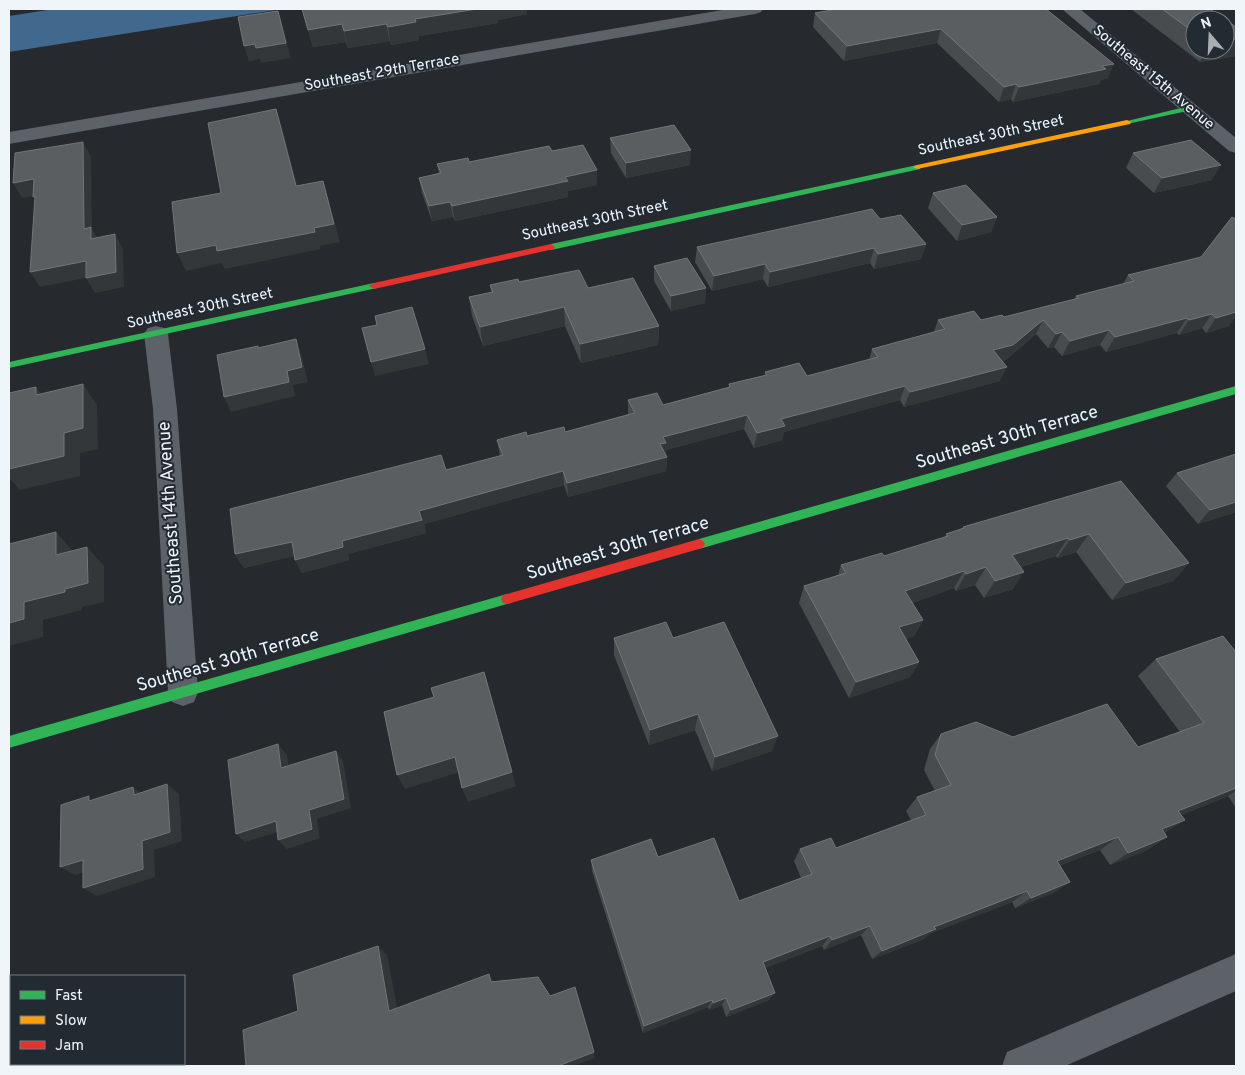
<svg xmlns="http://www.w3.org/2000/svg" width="1245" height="1075" font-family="Overpass,sans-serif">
<rect width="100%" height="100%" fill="#262a2e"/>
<!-- water -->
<polygon fill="#41688d" points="54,9 282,9 9,52 9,16"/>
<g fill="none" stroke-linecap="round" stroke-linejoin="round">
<!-- street -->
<g fill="#5d6268" fill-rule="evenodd">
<polygon points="728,9 763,9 761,12 755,14 9,144 9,132"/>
<polygon points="1062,9 1080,9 1236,138 1236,153 1229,151"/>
<polygon points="156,326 164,328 168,334 177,409 198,692 194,702 183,706 172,702 168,692 153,409 144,334 148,328"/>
<polygon points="1236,954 1236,991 1065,1066 1002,1066 1007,1052"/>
</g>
<!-- fast -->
<g fill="#30b455" fill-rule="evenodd">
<polygon points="1189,106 1193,108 1192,110 1127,124 1123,122"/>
<polygon points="917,165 920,165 920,169 551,250 547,247 551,244"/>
<polygon points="374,283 377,284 377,288 9,368 9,362"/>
<polygon points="1236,386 1236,394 699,549 695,547 693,544 695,541 699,539"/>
<polygon points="507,594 511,595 513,599 511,603 507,604 9,748 9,736"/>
</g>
<!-- slow -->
<polygon fill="#ff9f0a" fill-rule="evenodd" points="1127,120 1131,122 1130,124 917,169 913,167 917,165"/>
<!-- jam -->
<g fill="#e5322d" fill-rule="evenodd">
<polygon points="551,244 555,247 554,249 374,289 369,286 374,283"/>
<polygon points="699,539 703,541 705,544 703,547 699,549 507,604 503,603 501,599 503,595 507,594"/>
</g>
</g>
<!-- wall -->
<g fill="#494c4f" fill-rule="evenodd">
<polygon points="302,9 527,14 498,20 498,23 419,36 419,40 391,45 390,41 348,48 346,42 313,47"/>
<polygon points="1046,9 1108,78 1101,80 1099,84 1013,102 1011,99 999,102 937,43 844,61 813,27 815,13"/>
<path d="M1131,9h79l26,18v29l-36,6zM1195,20h30v30h-30z"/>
<polygon points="610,138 690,165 626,178 611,153"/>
<polygon points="552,151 597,185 568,191 568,197 455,221 453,217 432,221 422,193 419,178 439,174 437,164 469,162"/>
<polygon points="1133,153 1212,180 1154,193 1126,168"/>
<polygon points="933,193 997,217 991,232 957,241 928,208"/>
<polygon points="880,219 926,244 921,259 874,269 870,263 768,287 763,279 712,291 695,262 697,247"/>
<polygon points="1201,257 1229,326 1206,333 1202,328 1179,335 1177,333 1106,352 1100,345 1062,356 1054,347 1048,348 1036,334 1006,360 1002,361 1000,381 904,407 900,400 823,421 784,432 782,440 754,448 744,429 666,450 665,455 667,457 666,471 568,497 564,485 424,524 426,533 348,554 349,560 302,573 295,560 294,556 244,568 235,554 446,470 500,456 497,440 565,432 628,414 628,400 663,405 729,387 729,384 765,375 765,372 807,376 869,360 872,349 934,332 938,320 981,320 1004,317 1074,300 1076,296 1123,284 1128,275"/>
<polygon points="654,266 706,288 705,303 671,311 654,281"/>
<polygon points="519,282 588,288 659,326 658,345 581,363 565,326 483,346 472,316 469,297 491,292 490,285"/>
<polygon points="1177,473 1236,512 1198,524 1166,486"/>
<polygon points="1121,481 1189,563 1173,581 1112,600 1076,552 1057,558 1056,556 1021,567 1013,589 984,598 975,585 956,591 954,588 912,603 923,620 914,636 906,639 919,662 910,677 849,698 799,603 804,586 838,575 841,565 884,556 945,537 946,534 962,529 963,527"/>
<polygon points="614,638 673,638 772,751 712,771 695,730 649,745 614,655"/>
<polygon points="1236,652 1236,808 1228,796 1181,815 1185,820 1164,833 1167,837 1147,850 1110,865 1100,850 1060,865 1070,882 1053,893 1015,908 1012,902 931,933 924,939 872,959 861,935 824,950 822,946 765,968 769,1000 726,1017 722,1005 709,1010 708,1007 643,1033 592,871 591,860 658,857 739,901 801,878 794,861 800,849 836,848 911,820 906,811 917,797 935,791 924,770 930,749 941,734 1013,737 1138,747 1180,732 1138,676 1156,659"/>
</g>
<!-- shaded-wall -->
<g fill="#33373a">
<polygon points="477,9 527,9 527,14 498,20 498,23 419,36 419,40 391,45 388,27 415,19"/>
<polygon points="278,11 291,58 261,63 260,59 249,61 244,46"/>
<polygon points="342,24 346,42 313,47 308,30"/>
<polygon points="386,24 390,41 348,48 344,31"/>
<polygon points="941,29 937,43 844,61 847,46"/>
<polygon points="1236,39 1236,56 1200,62 1206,50 1225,50 1225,41"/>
<polygon points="1114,64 1108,78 1101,80 1099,84 1013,102 1019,87"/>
<polygon points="1016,84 1011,99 999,102 1004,87"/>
<polygon points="276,109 282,127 302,204 296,186"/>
<polygon points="83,142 91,157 92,229 100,242 92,241 84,229"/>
<polygon points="691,150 690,165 626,178 626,163"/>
<polygon points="1221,165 1212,180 1154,193 1162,178"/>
<polygon points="597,170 597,185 568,191 568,197 455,221 452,206 565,177"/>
<polygon points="34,179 43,194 22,198 13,183"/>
<polygon points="323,181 340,242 320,246 320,249 225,269 222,263 186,271 177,253 216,245"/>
<polygon points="450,202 453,217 432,221 429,206"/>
<polygon points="997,217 991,232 957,241 962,225"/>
<polygon points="115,234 123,249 124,287 95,293 86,278"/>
<polygon points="926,244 921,259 874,269 878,254"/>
<polygon points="874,248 870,263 768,287 770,272"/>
<polygon points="86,261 95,276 40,287 30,272"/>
<polygon points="765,264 763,279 712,291 714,276"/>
<polygon points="706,288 705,303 671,311 671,296"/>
<polygon points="564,307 565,326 483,346 480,327"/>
<polygon points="1236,312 1236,316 1229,326 1206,333 1216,318"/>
<polygon points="1212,314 1202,328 1179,335 1189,320"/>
<polygon points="1187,318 1177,333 1106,352 1115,337"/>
<polygon points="1043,320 1036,334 1006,360 986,365 993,350"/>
<polygon points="659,326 658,345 581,363 580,344"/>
<polygon points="1109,330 1100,345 1062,356 1070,341"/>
<polygon points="1062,332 1054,347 1048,348 1056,334"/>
<polygon points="296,339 301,354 308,382 293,385 295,396 231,412 224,397 287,371"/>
<polygon points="425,349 429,364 375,376 371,362"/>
<polygon points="1007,367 1000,381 904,407 910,392"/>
<polygon points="83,384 97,405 98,449 80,453 80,476 20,490 9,478 9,453 64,433"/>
<polygon points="905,386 900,400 784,432 782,440 754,448 757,433 781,419"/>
<polygon points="36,387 51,408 36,395"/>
<polygon points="747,415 744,429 666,450 665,457 660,444 663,437"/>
<polygon points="667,457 666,471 568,497 567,483"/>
<polygon points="563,471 564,485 424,524 426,533 348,554 349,560 302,573 295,560 419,511"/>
<polygon points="1236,502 1236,512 1198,524 1210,510"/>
<polygon points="56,532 73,551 56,555"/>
<polygon points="1089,534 1076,552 1057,558 1070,540"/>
<polygon points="1068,538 1056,556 1001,573 1012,555"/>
<polygon points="292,542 299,555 244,568 235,554"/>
<polygon points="87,547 104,566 104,602 82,607 82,610 43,620 43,637 9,646 9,623 24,602 65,589"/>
<polygon points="1189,563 1173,581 1112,600 1126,583"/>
<polygon points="986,567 975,585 956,591 966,574"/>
<polygon points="964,571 954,588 897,608 905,591"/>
<polygon points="1024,572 1013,589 984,598 995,581"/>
<polygon points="923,620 914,636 891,644 899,627"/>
<polygon points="919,662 910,677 849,698 856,682"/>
<polygon points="698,714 695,730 649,745 650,730"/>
<polygon points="778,736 772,751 712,771 715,757"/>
<polygon points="278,744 287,755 290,778 281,768"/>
<polygon points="336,751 343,761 351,808 317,819 320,838 287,849 278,840 309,810"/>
<polygon points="455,757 460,772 405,789 397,775"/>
<polygon points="512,772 516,786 468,802 462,788"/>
<polygon points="167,784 179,794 182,841 154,850 155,877 97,896 83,888 142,841"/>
<polygon points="133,787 145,797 134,795"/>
<polygon points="1236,788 1236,791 1228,796 1158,824 1178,811"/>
<polygon points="1185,820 1164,833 1162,829"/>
<polygon points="276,821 284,830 245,842 236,834"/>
<polygon points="1118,837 1100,850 1041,873 1057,861"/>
<polygon points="1167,837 1147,850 1110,865 1128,853"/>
<polygon points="83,860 97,868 75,875 60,867"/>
<polygon points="1070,882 1053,893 1015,908 1031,898"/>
<polygon points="1027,891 1012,902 931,933 924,939 872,959 882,951 934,927"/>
<polygon points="870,926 861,935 824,950 832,940"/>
<polygon points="830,936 822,946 758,971 763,962"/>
<polygon points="378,946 387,955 399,1017 389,1011"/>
<polygon points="489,974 494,982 491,982"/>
<polygon points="775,993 769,1000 726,1017 731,1010"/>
<polygon points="726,998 722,1005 709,1010 713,1003"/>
<polygon points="712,1000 708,1007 643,1033 644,1026"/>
<polygon points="594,1052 595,1058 573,1066 558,1066"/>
</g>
<!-- building -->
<g fill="#5b5e61" stroke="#727679">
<polygon points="302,9 477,9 415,19 416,22 388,27 386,24 344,31 342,24 308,30"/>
<polygon points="837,9 1046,9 1114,64 1102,66 1106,69 1019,87 1016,84 1004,87 941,29 847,46 815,13"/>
<polygon points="1162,9 1210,9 1236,27 1236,39 1225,41 1225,20 1195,20 1195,33"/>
<polygon points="278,11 286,43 256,48 255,44 244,46 238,17"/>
<polygon points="276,109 296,186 323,181 334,224 314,228 315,232 217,251 216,245 177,253 172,202 221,193 208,123"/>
<polygon points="674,125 691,150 626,163 610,138"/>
<polygon points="1191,140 1221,165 1162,178 1133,153"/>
<polygon points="83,142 84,229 91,227 91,239 115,234 116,272 86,278 86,261 30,272 35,196 33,197 34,179 13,183 15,153"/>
<polygon points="583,145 597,170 565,177 568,181 452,206 450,202 429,206 419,178 441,173 437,164 468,158 469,162 549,146 552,151"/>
<polygon points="966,185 997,217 962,225 933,193"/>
<polygon points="872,209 880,219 901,215 926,244 878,254 874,248 770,272 765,264 714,276 697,247"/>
<polygon points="1232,217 1236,219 1236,312 1216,318 1212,314 1189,320 1187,318 1115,337 1109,330 1070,341 1062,332 1056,334 1043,320 1013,345 993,350 1007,367 910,392 905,386 827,407 781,419 785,426 757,433 747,415 663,437 666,443 660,444 667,457 567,483 563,471 419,511 422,520 342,541 343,547 295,560 292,542 235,554 230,509 441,455 446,470 503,455 497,440 526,432 527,436 564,427 565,432 635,413 628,400 657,393 663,405 730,387 729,384 767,375 765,372 799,363 807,376 878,357 872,349 945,329 938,320 974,311 981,320 1002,315 1004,317 1079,298 1076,296 1134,281 1128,275 1201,257"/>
<polygon points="687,258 706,288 671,296 654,266"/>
<polygon points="579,270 588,288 633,278 659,326 580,344 564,307 480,327 469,297 493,292 490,285 518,279 519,282"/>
<polygon points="412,307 425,349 371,362 362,328 377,325 375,316"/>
<polygon points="296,339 302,367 287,371 289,382 224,397 217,355 258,346 258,348"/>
<polygon points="83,384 83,428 64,433 64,456 9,469 9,393 36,387 36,395"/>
<polygon points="1236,454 1236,502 1210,510 1177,473"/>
<polygon points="1121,481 1189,563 1126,583 1089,534 1070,540 1068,538 1012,555 1024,572 995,581 986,567 966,574 964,571 905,591 923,620 899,627 919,662 856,682 804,586 846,573 841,565 882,553 884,556 948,536 946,534 964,528 963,527"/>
<polygon points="56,532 56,555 87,547 88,583 65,589 65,592 24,602 24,619 9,623 9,544"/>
<polygon points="666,622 673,638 724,622 778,736 715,757 698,714 650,730 614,638"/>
<polygon points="1223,636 1236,652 1236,788 1178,811 1185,820 1162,829 1167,837 1128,853 1118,837 1057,861 1070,882 1031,898 1027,891 934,927 936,929 882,951 870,926 832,940 830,936 763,962 775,993 731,1010 726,998 713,1003 712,1000 644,1026 591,860 651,839 658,857 714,838 739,901 812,874 800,849 831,838 836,848 926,815 917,797 951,785 935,755 941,734 976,722 1013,737 1107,704 1138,747 1204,723 1156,659"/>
<polygon points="484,672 512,772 462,788 455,757 397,775 384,712 434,697 431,688"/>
<polygon points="278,744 281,768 336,751 344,799 309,810 312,829 278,840 276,821 236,834 228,760"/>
<polygon points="167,784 170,832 142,841 143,869 83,888 83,860 60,867 61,805 89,796 89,801 133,787 134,795"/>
<polygon points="378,946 389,1011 489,974 491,982 538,977 550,996 575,987 594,1052 558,1066 246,1066 243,1030 298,1011 293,975"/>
</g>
<g text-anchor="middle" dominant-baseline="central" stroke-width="4" stroke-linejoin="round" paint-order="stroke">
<!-- far-street labels -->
<g font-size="15" fill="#f0f5fa" stroke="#222a32">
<text transform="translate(382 73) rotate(-10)">Southeast 29th Terrace</text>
<text transform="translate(1153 78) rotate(40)">Southeast 15th Avenue</text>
<text transform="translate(991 136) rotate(-12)">Southeast 30th Street</text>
<text transform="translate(595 221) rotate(-12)">Southeast 30th Street</text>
<text transform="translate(200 309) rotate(-12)">Southeast 30th Street</text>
</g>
<!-- street labels -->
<g font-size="18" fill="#f0f5fa" stroke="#222a32">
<text transform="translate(1007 438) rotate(-16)">Southeast 30th Terrace</text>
<text transform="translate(171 513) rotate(-94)">Southeast 14th Avenue</text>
<text transform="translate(618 549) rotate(-16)">Southeast 30th Terrace</text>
<text transform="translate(228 661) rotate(-16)">Southeast 30th Terrace</text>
</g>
</g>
<!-- border -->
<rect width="1245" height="1075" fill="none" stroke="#f0f5fa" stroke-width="20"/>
<!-- legend -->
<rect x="10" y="975" width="175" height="90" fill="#222a32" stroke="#747b82"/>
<rect x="20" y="991" width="25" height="8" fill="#30b455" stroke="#747b82"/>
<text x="55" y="1000" font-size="15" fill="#f0f5fa">Fast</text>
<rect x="20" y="1016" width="25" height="8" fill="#ff9f0a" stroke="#747b82"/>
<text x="55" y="1025" font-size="15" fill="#f0f5fa">Slow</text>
<rect x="20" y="1041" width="25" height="8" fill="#e5322d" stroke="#747b82"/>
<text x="55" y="1050" font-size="15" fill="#f0f5fa">Jam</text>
<!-- north arrow -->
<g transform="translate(1210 35) rotate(341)"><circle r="24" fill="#222a32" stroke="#747b82"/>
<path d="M0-4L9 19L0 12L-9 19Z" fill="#a9aeb3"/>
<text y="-8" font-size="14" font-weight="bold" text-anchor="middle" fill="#f0f5fa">N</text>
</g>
</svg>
